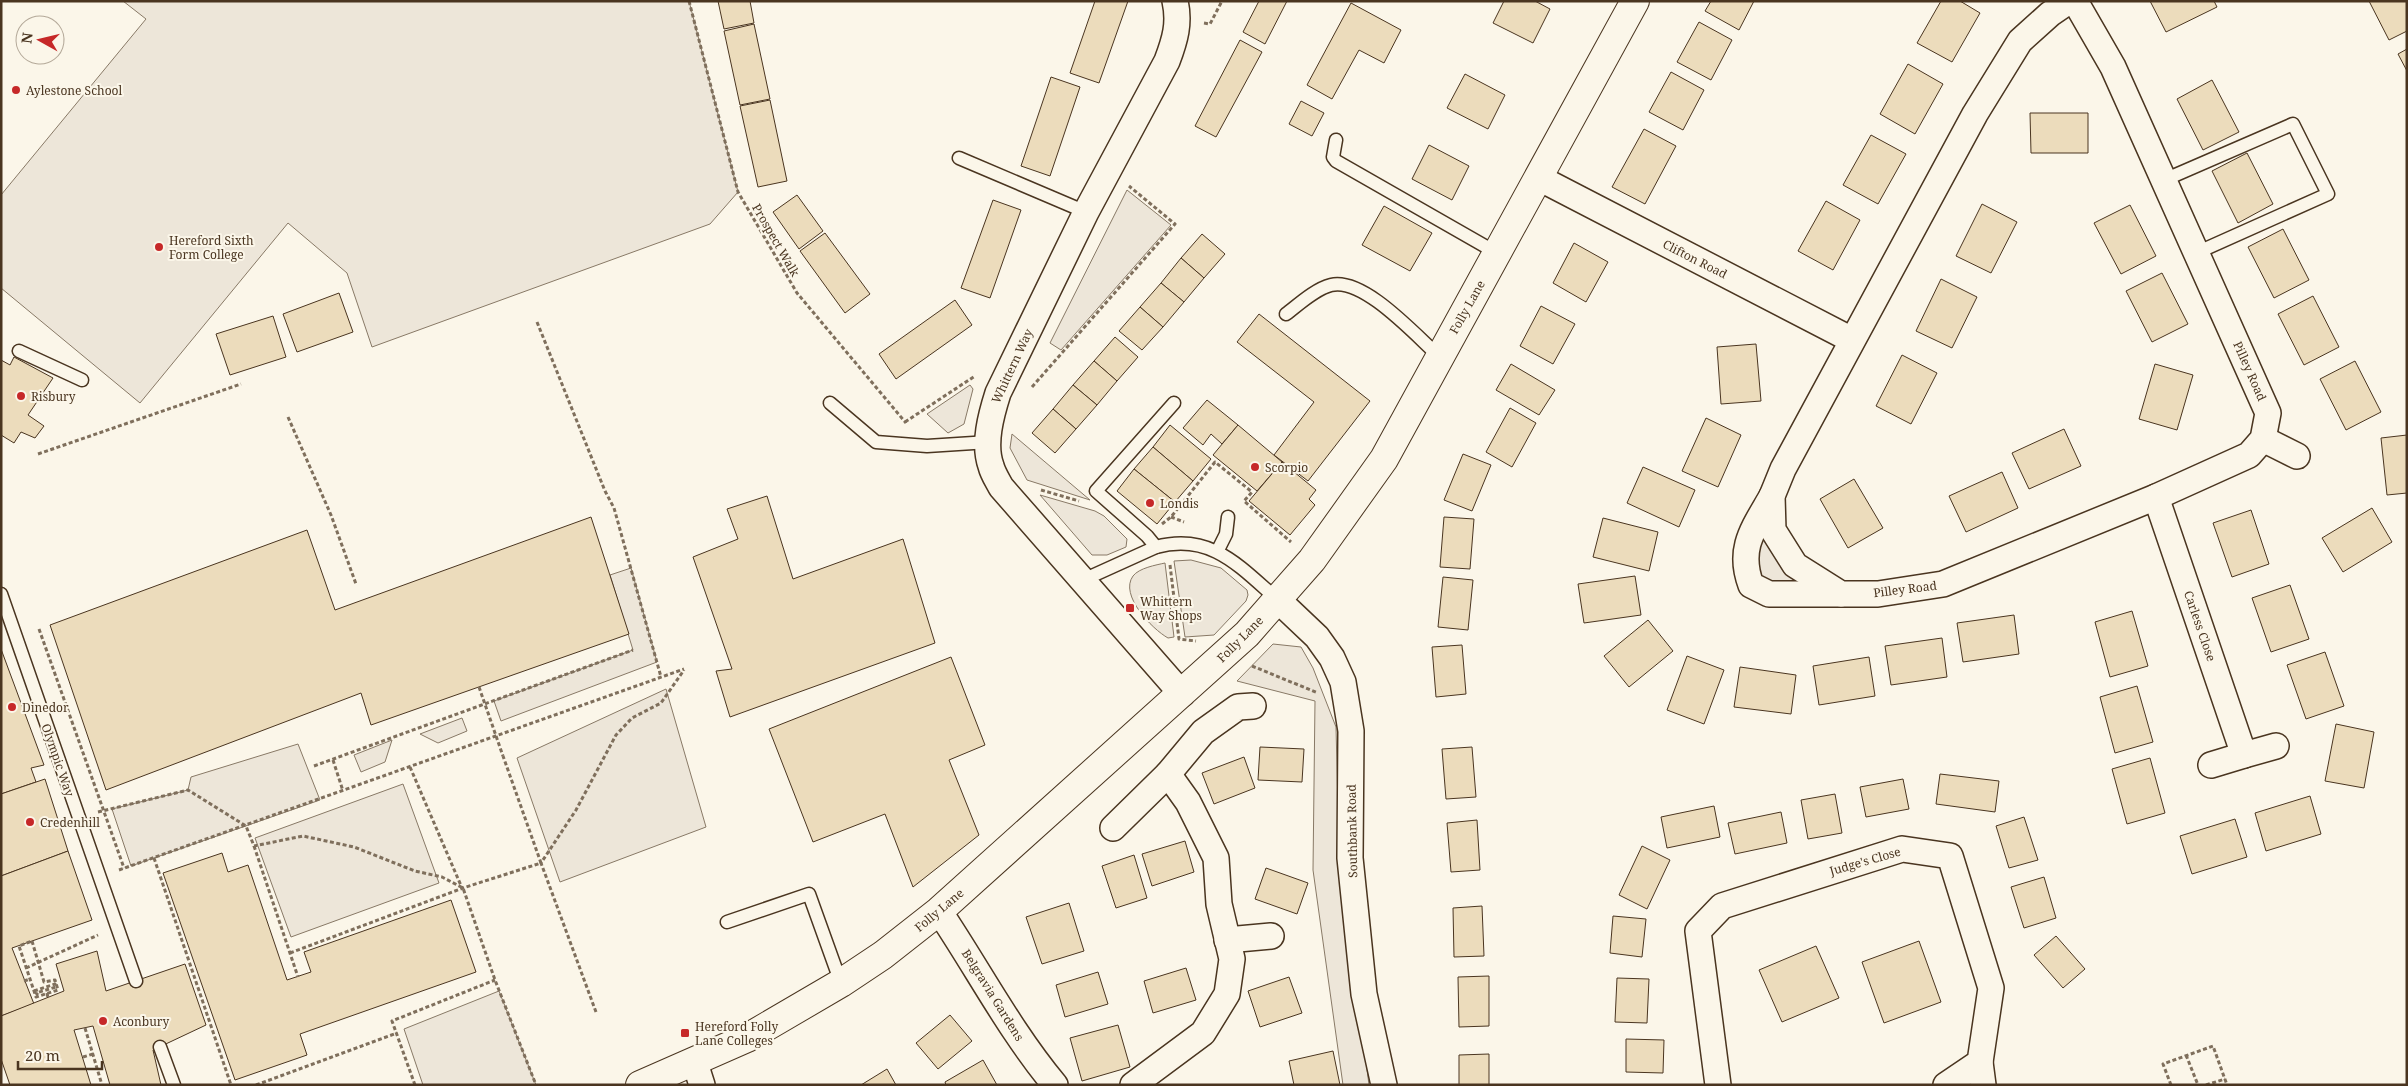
<svg xmlns="http://www.w3.org/2000/svg" width="2408" height="1086" font-family="'Noto Serif',serif">
<rect width="100%" height="100%" fill="#fbf6e9"/>
<!-- green -->
<g fill="#ede6d9" stroke="#887966">
<polygon points="123,1 689,1 738,192 710,224 372,347 347,273 288,223 140,403 1,288 1,195 146,19"/>
<polygon points="1127,190 1171,225 1061,350 1050,343"/>
<polygon points="970,385 973,389 964,424 948,433 927,414"/>
<polygon points="1012,434 1090,500 1027,480 1010,448"/>
<polygon points="1040,495 1095,511 1104,516 1127,539 1126,547 1107,555 1092,555"/>
<polygon points="1773,530 1841,594 1769,594 1745,548"/>
<polygon points="1191,560 1221,568 1247,590 1248,595 1246,601 1214,635 1185,637 1174,561"/>
<path d="M1165,563l9,74 -6,1c-16,-9 -49,-43 -35,-62 6,-8 23,-11 32,-13z"/>
<polygon points="631,568 657,662 501,721 494,701 633,650 610,575"/>
<polygon points="1273,644 1301,647 1313,668 1336,727 1339,848 1369,1085 1343,1085 1313,870 1315,701 1237,681"/>
<polygon points="666,689 706,827 560,882 517,758"/>
<polygon points="462,718 467,731 438,743 420,734"/>
<polygon points="392,740 385,762 361,772 354,755"/>
<polygon points="298,744 320,800 131,866 112,809 188,790 191,777"/>
<polygon points="403,784 439,883 291,937 255,838"/>
<polygon points="499,991 536,1085 423,1085 404,1029"/>
</g>
<!-- building -->
<g fill="#ecdcbc" stroke="#4a3520">
<polygon points="718,1 750,1 754,23 724,29"/>
<polygon points="1095,1 1128,1 1099,83 1070,73"/>
<polygon points="1259,1 1287,1 1265,44 1243,32"/>
<polygon points="1504,1 1535,1 1550,9 1533,43 1493,23"/>
<polygon points="1711,1 1754,1 1739,30 1705,11"/>
<polygon points="1941,1 1960,1 1980,13 1952,62 1917,43"/>
<polygon points="2150,1 2214,1 2217,7 2166,32"/>
<polygon points="2369,1 2407,1 2407,31 2389,40"/>
<polygon points="1351,3 1401,30 1384,63 1359,50 1332,99 1307,85"/>
<polygon points="1699,22 1732,40 1711,80 1677,62"/>
<polygon points="754,24 770,99 740,105 724,31"/>
<polygon points="1240,40 1262,52 1216,137 1195,126"/>
<polygon points="2407,49 2407,71 2398,54"/>
<polygon points="1908,64 1943,84 1915,134 1880,114"/>
<polygon points="1671,72 1704,90 1683,130 1649,112"/>
<polygon points="1465,74 1505,95 1488,129 1447,108"/>
<polygon points="1051,77 1080,87 1050,176 1021,166"/>
<polygon points="2212,80 2239,132 2203,150 2177,99"/>
<polygon points="770,100 787,181 758,187 740,106"/>
<polygon points="1301,101 1324,113 1312,136 1289,124"/>
<polygon points="2030,113 2088,113 2088,153 2031,153"/>
<polygon points="1644,129 1676,146 1645,204 1612,187"/>
<polygon points="1871,135 1906,154 1878,204 1843,185"/>
<polygon points="1429,145 1469,166 1452,200 1412,179"/>
<polygon points="2247,153 2273,204 2238,223 2212,171"/>
<polygon points="797,195 823,231 799,249 773,212"/>
<polygon points="993,200 1021,210 990,298 961,288"/>
<polygon points="1826,201 1860,220 1833,270 1798,251"/>
<polygon points="1982,204 2017,222 1991,273 1956,256"/>
<polygon points="2130,205 2156,256 2121,274 2094,223"/>
<polygon points="1384,206 1432,233 1410,271 1362,245"/>
<polygon points="2283,229 2309,280 2274,298 2248,247"/>
<polygon points="825,233 870,294 845,313 800,251"/>
<polygon points="1202,234 1225,254 1204,278 1181,258"/>
<polygon points="1574,243 1608,262 1586,302 1553,283"/>
<polygon points="1181,258 1204,278 1184,302 1161,283"/>
<polygon points="2162,273 2188,324 2152,342 2126,291"/>
<polygon points="1941,279 1977,297 1952,348 1916,331"/>
<polygon points="1161,283 1184,302 1163,327 1140,307"/>
<polygon points="339,293 353,332 297,352 283,314"/>
<polygon points="2313,296 2339,347 2304,365 2278,314"/>
<polygon points="955,300 972,325 896,379 879,354"/>
<polygon points="1541,306 1575,324 1553,364 1520,346"/>
<polygon points="1140,307 1163,327 1142,350 1119,331"/>
<polygon points="1259,314 1370,401 1308,481 1274,455 1314,402 1237,342"/>
<polygon points="273,316 286,357 230,375 216,334"/>
<polygon points="1115,337 1138,357 1117,381 1094,361"/>
<polygon points="1756,344 1761,401 1721,404 1717,347"/>
<polygon points="1902,355 1937,373 1911,424 1876,406"/>
<polygon points="14,357 53,378 28,415 44,426 35,438 21,432 14,443 1,435 1,360 10,365"/>
<polygon points="1094,361 1117,381 1097,405 1073,385"/>
<polygon points="2355,361 2381,412 2346,430 2320,379"/>
<polygon points="1511,364 1555,390 1539,415 1496,390"/>
<polygon points="2155,364 2193,375 2177,430 2139,419"/>
<polygon points="1073,385 1097,405 1076,429 1053,409"/>
<polygon points="1207,400 1238,425 1222,444 1211,434 1203,445 1183,428"/>
<polygon points="1510,408 1536,423 1512,467 1486,452"/>
<polygon points="1053,409 1076,429 1055,453 1032,433"/>
<polygon points="1706,418 1741,435 1718,487 1682,471"/>
<polygon points="1170,425 1211,459 1193,481 1153,447"/>
<polygon points="1238,425 1282,462 1257,491 1213,455"/>
<polygon points="2064,429 2081,466 2029,489 2012,453"/>
<polygon points="2407,435 2407,493 2387,495 2381,438"/>
<polygon points="1153,447 1193,481 1175,502 1134,469"/>
<polygon points="1463,454 1491,465 1472,511 1444,500"/>
<polygon points="1282,462 1316,490 1309,499 1315,505 1290,535 1249,501"/>
<polygon points="1643,467 1695,490 1679,527 1627,503"/>
<polygon points="1134,469 1175,502 1157,524 1117,491"/>
<polygon points="2002,472 2018,508 1966,532 1949,496"/>
<polygon points="1854,479 1883,528 1848,548 1820,499"/>
<polygon points="767,496 793,579 903,539 935,643 730,717 716,671 732,669 693,557 738,539 727,509"/>
<polygon points="2372,508 2392,542 2343,572 2322,538"/>
<polygon points="2251,510 2269,564 2232,577 2213,523"/>
<polygon points="591,517 629,634 371,725 361,693 106,790 50,625 307,530 335,610"/>
<polygon points="1444,517 1474,519 1470,569 1440,567"/>
<polygon points="1603,518 1658,532 1649,571 1593,557"/>
<polygon points="1635,576 1641,615 1584,623 1578,584"/>
<polygon points="1443,577 1473,580 1468,630 1438,627"/>
<polygon points="2290,585 2309,639 2271,652 2252,598"/>
<polygon points="2132,611 2148,666 2110,677 2095,622"/>
<polygon points="2014,615 2019,654 1963,662 1957,623"/>
<polygon points="1648,620 1673,651 1629,687 1604,656"/>
<polygon points="1942,638 1947,677 1891,685 1885,646"/>
<polygon points="1462,645 1466,694 1436,697 1432,647"/>
<polygon points="1,649 44,765 31,768 36,782 1,794"/>
<polygon points="2325,652 2344,706 2306,719 2287,665"/>
<polygon points="1687,656 1724,670 1704,724 1667,710"/>
<polygon points="951,657 985,745 949,760 979,835 913,887 885,814 813,842 769,729"/>
<polygon points="1869,657 1875,696 1819,705 1813,666"/>
<polygon points="1740,667 1796,675 1791,714 1734,707"/>
<polygon points="2137,686 2153,742 2115,753 2100,697"/>
<polygon points="2336,724 2374,732 2364,788 2325,781"/>
<polygon points="1260,747 1304,749 1302,782 1258,780"/>
<polygon points="1472,747 1476,797 1446,799 1442,749"/>
<polygon points="1244,757 1255,788 1214,804 1202,773"/>
<polygon points="2150,758 2165,813 2127,824 2112,769"/>
<polygon points="1940,774 1999,781 1995,812 1936,804"/>
<polygon points="45,779 68,851 1,876 1,794"/>
<polygon points="1903,779 1909,809 1866,817 1860,787"/>
<polygon points="1835,794 1842,833 1808,839 1801,800"/>
<polygon points="2310,796 2321,834 2266,851 2255,813"/>
<polygon points="1714,806 1720,837 1667,848 1661,817"/>
<polygon points="1781,812 1787,843 1735,854 1728,823"/>
<polygon points="2024,817 2038,860 2009,868 1996,826"/>
<polygon points="2235,819 2247,857 2192,874 2180,836"/>
<polygon points="1477,820 1480,870 1451,872 1447,823"/>
<polygon points="1185,841 1194,872 1152,886 1142,854"/>
<polygon points="1642,846 1670,860 1647,909 1619,895"/>
<polygon points="68,851 92,920 12,948 34,1004 1,1016 1,876"/>
<polygon points="222,853 228,872 248,865 287,980 311,972 304,952 451,900 476,972 300,1034 307,1055 235,1080 163,873"/>
<polygon points="1134,855 1147,898 1116,908 1102,866"/>
<polygon points="1266,868 1308,883 1297,914 1255,899"/>
<polygon points="2044,877 2056,918 2024,928 2011,887"/>
<polygon points="1069,903 1084,951 1042,964 1026,917"/>
<polygon points="1482,906 1484,956 1454,957 1453,908"/>
<polygon points="1613,916 1646,919 1642,957 1610,953"/>
<polygon points="2056,936 2085,969 2063,988 2034,955"/>
<polygon points="1919,941 1941,1002 1884,1023 1862,962"/>
<polygon points="1816,946 1839,998 1782,1022 1759,970"/>
<polygon points="97,951 106,991 185,964 206,1025 153,1050 161,1085 110,1085 93,1026 74,1030 91,1085 10,1085 1,1059 1,1016 64,991 56,964"/>
<polygon points="1186,968 1196,1000 1153,1013 1144,981"/>
<polygon points="1098,972 1108,1004 1065,1017 1056,985"/>
<polygon points="1489,976 1489,1026 1459,1027 1458,977"/>
<polygon points="1289,977 1302,1013 1260,1027 1248,991"/>
<polygon points="1617,978 1649,979 1647,1023 1615,1022"/>
<polygon points="950,1015 972,1041 938,1069 916,1043"/>
<polygon points="1118,1025 1130,1067 1082,1081 1070,1038"/>
<polygon points="1626,1039 1664,1040 1663,1073 1626,1072"/>
<polygon points="1333,1051 1340,1085 1294,1085 1289,1061"/>
<polygon points="1489,1054 1489,1085 1459,1085 1459,1055"/>
<polygon points="983,1060 997,1085 946,1085 945,1082"/>
<polygon points="887,1069 896,1085 861,1085"/>
</g>
<g fill="none" stroke-linecap="round" stroke-linejoin="round">
<defs>
<g id="service">
<polyline points="1336,140 1333,157 1336,161 1497,253"/>
<polyline points="959,158 1086,212"/>
<polyline points="2164,180 2293,124 2328,194 2196,253"/>
<path d="M1286,314c12,-9 29,-25 45,-29 33,-8 85,51 109,72"/>
<polyline points="19,351 82,380"/>
<polyline points="830,403 876,442 927,446 989,442"/>
<polyline points="1156,547 1147,536 1096,491 1174,403"/>
<polyline points="1218,550 1226,534 1228,517"/>
<path d="M1083,580l73,-33c55,-15 84,20 122,53"/>
<polyline points="1,594 136,981"/>
<polyline points="727,922 809,894 841,983"/>
<polyline points="160,1047 174,1085"/>
</g>
<g id="minor">
<path d="M1175,1c5,22 0,39 -8,60l-81,151 -88,181c-7,22 -15,51 -7,73 2,8 7,15 10,21l181,207"/>
<polyline points="2069,1 2050,14 2020,41 1975,114 1783,469 1772,496 1773,530 1795,565 1841,594 1878,594 1943,584 2156,497 2249,455 2263,439 2268,413 2113,67 2075,1"/>
<polyline points="1539,178 1852,340"/>
<polyline points="2263,439 2297,456"/>
<path d="M1772,496c-18,32 -35,52 -21,89l18,9h72"/>
<polyline points="2156,497 2244,755 2276,746"/>
<polyline points="1278,600 1317,637 1332,658 1343,682 1351,731 1350,858 1364,994 1384,1085"/>
<polyline points="2211,765 2244,755"/>
<polyline points="1168,774 1203,732 1238,707 1253,706"/>
<polyline points="1113,828 1168,774 1188,802 1216,858 1219,904 1232,959 1227,994 1203,1033 1133,1085"/>
<path d="M939,911c39,58 71,120 116,174"/>
<polyline points="1227,940 1271,936"/>
<polyline points="1980,1062 1983,1085"/>
<polyline points="695,1063 702,1085"/>
<polyline points="1718,1085 1698,931 1722,906 1902,849 1950,856 1991,988 1980,1062 1946,1085"/>
</g>
<polyline id="tertiary" points="640,1085 747,1038 841,983 883,955 939,911 1247,634 1312,560 1384,459 1635,1"/>
</defs>
<!-- service casing -->
<use href="#service" stroke="#4a3520" stroke-width="15"/>
<!-- minor casing -->
<use href="#minor" stroke="#4a3520" stroke-width="28"/>
<!-- tertiary casing -->
<use href="#tertiary" stroke="#4a3520" stroke-width="30"/>
<!-- path -->
<g stroke="#7f6f5c" stroke-width="3" stroke-dasharray="4 2.5" stroke-linecap="butt">
<polyline points="689,1 738,192 797,293 906,423"/>
<polyline points="1204,23 1210,24 1222,1"/>
<polyline points="537,322 605,491 614,508 661,677"/>
<polyline points="1032,387 1175,224 1129,186"/>
<polyline points="288,417 331,515 356,584"/>
<polyline points="905,422 975,376"/>
<polyline points="38,454 241,384"/>
<polyline points="1041,490 1079,501"/>
<polyline points="1171,517 1184,522"/>
<polyline points="1162,524 1171,517 1215,462 1252,492 1244,501 1291,542"/>
<polyline points="1170,565 1179,639 1196,641"/>
<polyline points="39,629 124,868"/>
<polyline points="1252,666 1318,693"/>
<polyline points="333,760 343,791"/>
<polyline points="314,766 633,650"/>
<polyline points="410,767 462,888"/>
<polyline points="98,812 188,790 246,826 254,846 303,836 354,847 415,871 442,877 463,888 495,980 536,1085"/>
<polyline points="254,846 298,977"/>
<polyline points="154,858 231,1085"/>
<polyline points="119,870 684,669"/>
<polygon points="32,941 44,982 55,980 58,990 36,997 19,946"/>
<polyline points="290,953 463,888 541,863 503,756"/>
<polyline points="26,968 98,935"/>
<polyline points="24,981 30,979"/>
<polyline points="34,991 55,984 56,987 36,993 38,995"/>
<polyline points="47,993 48,998"/>
<polyline points="596,1012 541,863 576,810 616,735 632,718 661,703 684,670"/>
<polyline points="85,1028 102,1085"/>
<polyline points="2186,1055 2198,1085"/>
<polyline points="83,1057 93,1054"/>
<polyline points="256,1085 397,1033"/>
<polyline points="415,1085 392,1021 495,980"/>
<polyline points="2171,1085 2163,1064 2213,1046 2227,1085"/>
<polyline points="2206,1085 2225,1079"/>
</g>
<!-- service -->
<use href="#service" stroke="#fbf6e9" stroke-width="12"/>
<!-- minor -->
<use href="#minor" stroke="#fbf6e9" stroke-width="25"/>
<!-- tertiary -->
<use href="#tertiary" stroke="#fbf6e9" stroke-width="28"/>
<!-- path-bridge -->
<polyline stroke="#7f6f5c" stroke-width="3" stroke-dasharray="4 2.5" stroke-linecap="butt" points="479,687 503,756"/>
</g>
<!-- markers -->
<g fill="#c62828" stroke="#fbf6e9" stroke-width="2">
<circle cx="16" cy="90" r="5"/>
<circle cx="159" cy="247" r="5"/>
<circle cx="21" cy="396" r="5"/>
<circle cx="1255" cy="467" r="5"/>
<circle cx="1150" cy="503" r="5"/>
<rect x="1125" y="603" width="10" height="10" rx="2.5"/>
<circle cx="12" cy="707" r="5"/>
<circle cx="30" cy="822" r="5"/>
<circle cx="103" cy="1021" r="5"/>
<rect x="680" y="1028" width="10" height="10" rx="2.5"/>
</g>
<g text-anchor="middle" dominant-baseline="central" stroke-width="4" stroke-linejoin="round" paint-order="stroke">
<!-- poi labels -->
<g font-size="12" fill="#4a3520" stroke="#fbf6e9" text-anchor="start">
<text x="26" y="90">Aylestone School</text>
<text x="169" y="240">Hereford Sixth<tspan x="169" dy="14">Form College</tspan></text>
<text x="31" y="396">Risbury</text>
<text x="1265" y="467">Scorpio</text>
<text x="1160" y="503">Londis</text>
<text x="1140" y="601">Whittern<tspan x="1140" dy="14">Way Shops</tspan></text>
<text x="22" y="707">Dinedor</text>
<text x="40" y="822">Credenhill</text>
<text x="113" y="1021">Aconbury</text>
<text x="695" y="1026">Hereford Folly<tspan x="695" dy="14">Lane Colleges</tspan></text>
</g>
<!-- street labels -->
<g font-size="12" fill="#4a3520" stroke="#fbf6e9">
<text transform="translate(776 240) rotate(60)">Prospect Walk</text>
<text transform="translate(1695 259) rotate(27)">Clifton Road</text>
<text transform="translate(1467 307) rotate(-61)">Folly Lane</text>
<text transform="translate(1012 366) rotate(-65)">Whittern Way</text>
<text transform="translate(2250 371) rotate(66)">Pilley Road</text>
<text transform="translate(1905 589) rotate(-7)">Pilley Road</text>
<text transform="translate(2200 626) rotate(71)">Carless Close</text>
<text transform="translate(1240 639) rotate(-45)">Folly Lane</text>
<text transform="translate(58 760) rotate(71)">Olympic Way</text>
<text transform="translate(1352 831) rotate(-91)">Southbank Road</text>
<text transform="translate(1865 861) rotate(-16)">Judge's Close</text>
<text transform="translate(939 910) rotate(-40)">Folly Lane</text>
<text transform="translate(993 995) rotate(58)">Belgravia Gardens</text>
</g>
</g>
<!-- border -->
<rect width="2408" height="1086" fill="none" stroke="#4a3520" stroke-width="5"/>
<!-- north arrow -->
<g transform="translate(40 40) rotate(278)"><circle r="24" fill="#fbf6e9" stroke="#b4a999"/>
<path d="M0-4L9 19L0 12L-9 19Z" fill="#c62828"/>
<text y="-8" font-size="14" font-weight="bold" text-anchor="middle" fill="#4a3520">N</text>
</g>
<!-- scale -->
<path d="M18 1061v8h84v-8" fill="none" stroke="#4a3520" stroke-width="2.5"/>
<text x="25" y="1061" font-size="15" fill="#4a3520" stroke="#fbf6e9" stroke-width="4" paint-order="stroke">20 m</text>
</svg>
